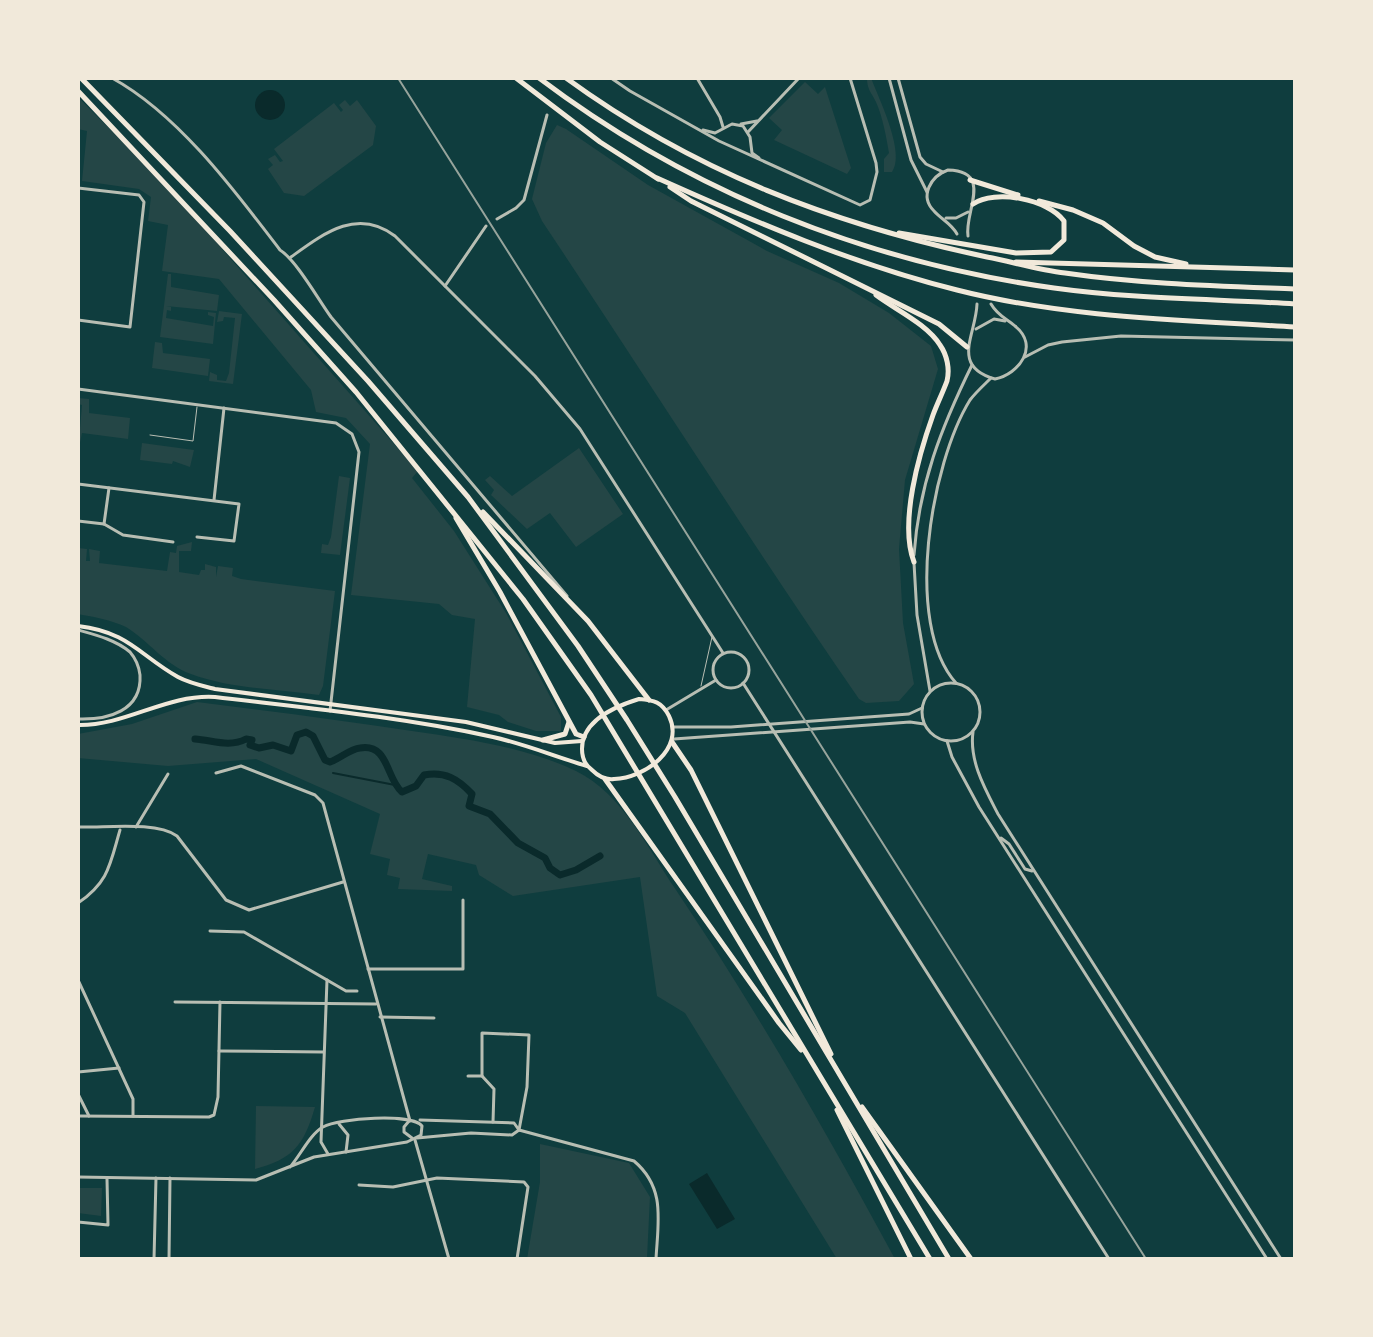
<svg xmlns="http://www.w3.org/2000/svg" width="1373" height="1337" font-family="'Open Sans',sans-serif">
<rect width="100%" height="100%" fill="#0f3d3e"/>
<!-- green -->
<g fill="#244646">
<path d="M867,78h4c8,21 35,75 21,94h-8v-13l5,-6c-3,-17 -6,-35 -13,-51 -5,-10 -9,-13 -9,-24z"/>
<polygon points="805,82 818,94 825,87 851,168 847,174 774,140 782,130 769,118"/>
<polygon points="78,97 225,245 222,249 418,471 412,478 454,531 506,613 561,717 561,731 536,731 508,722 499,715 467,707 475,619 452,615 439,604 351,595 370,444 346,418 316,412 311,390 219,279 162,271 168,225 148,221 151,197 139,189 82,181 87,131 78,129"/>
<polygon points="345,100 350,106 357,100 376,126 373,145 304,196 284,193 268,169 273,165 268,159 275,155 280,162 283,161 274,149 334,103 341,112 343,110 339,105"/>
<path d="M557,125l9,4 82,56 119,66 72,32 50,30 42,33 7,23 -33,111 -6,69 4,74 11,61 -15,17 -33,2 -7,-4c-109,-158 -211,-319 -317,-478l-10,-22 14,-56z"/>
<polygon points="168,274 171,274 171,287 219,295 217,311 166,306 171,307 171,311 167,310 166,318 213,326 214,317 208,315 208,312 216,313 213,344 160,337"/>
<polygon points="219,311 242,314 233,384 209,381 210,372 217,375 217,380 226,381 229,373 235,318 224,317 223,321 217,322"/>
<polygon points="155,342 162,343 163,353 210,359 208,376 152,368"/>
<polygon points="78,398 89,399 89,413 130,418 128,439 82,433 78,452 82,405 78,404"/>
<polygon points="142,443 194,450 190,467 173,461 172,464 140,460"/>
<polygon points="579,448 623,514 576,547 550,513 527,529 491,495 494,490 485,480 490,476 512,496"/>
<polygon points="339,476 350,478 340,555 321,553 322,544 328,545 331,537"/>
<path d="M192,542l-1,9h-12v21l20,3 2,-5h4v-6l11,3v10l2,-11 15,2 -1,8 9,3 94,12 -12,95 -4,9c-41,-6 -88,-6 -128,-21 -26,-9 -42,-33 -65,-47 -15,-7 -32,-10 -48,-13v-66l9,1 -1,12h4l-1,-12 11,2 -1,12 68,8 3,-19 6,1 1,-7z"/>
<path d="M197,702c72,9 144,18 215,29 55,8 114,16 164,40 47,23 72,78 100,119 80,119 151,243 219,369h-58l-152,-246 -28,-17 -17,-119 -127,19 -34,-21 -3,-10 -48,-11 -6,25 30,7v5l-54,-2 2,-11 -13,-3 3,-16 -20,-5 10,-40 -124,-55 -88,7 -90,-8v-24l54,-10z"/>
<path d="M256,1106l59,1c-11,38 -22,52 -60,62z"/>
<polygon points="540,1144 629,1163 650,1197 647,1258 652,1259 527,1259 540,1182"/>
<polygon points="78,1188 102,1188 101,1216 78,1213"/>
</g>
<!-- water -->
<g fill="#0a2a2b">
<circle cx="270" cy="105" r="15"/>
<polygon points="707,1173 735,1219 717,1229 689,1184"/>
</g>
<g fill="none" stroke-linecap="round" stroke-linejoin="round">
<!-- stream -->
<polyline stroke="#0a2a2b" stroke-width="2" points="333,773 395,785"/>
<!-- canal -->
<path stroke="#0a2a2b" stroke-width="7" d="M195,739c17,1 34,9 51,0l6,1 -2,5 9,3 14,-3 18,6 6,-16 9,-3 7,4 12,24 5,2c11,-4 20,-13 30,-14 29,-5 26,31 42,44l14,-6 8,-11c21,-4 34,4 48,19l-3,12 21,8 28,29 27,15 5,10 10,7 16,-5 24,-14"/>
<!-- service -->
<g stroke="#b8beb3" stroke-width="1">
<polyline points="150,435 193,441 197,407"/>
<polyline points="701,686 712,637"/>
</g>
<!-- minor -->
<g stroke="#b8beb3" stroke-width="3">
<path d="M112,78c66,36 123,113 168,172 16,10 38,49 51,67l236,279"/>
<polyline points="611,78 630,91 719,141 860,205 870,200 877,172 876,163 850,78"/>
<polyline points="697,78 720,117 723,127"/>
<polyline points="889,78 911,160 927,192"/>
<polyline points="898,78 920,157 926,164 943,172"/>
<polyline points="741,124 757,121"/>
<polyline points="703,130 715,133 732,124 743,126 750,137 752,153 759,158"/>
<polyline points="748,132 799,78"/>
<polyline points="78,188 139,195 144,202 130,327 78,320"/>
<polyline points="946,218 956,218 968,212"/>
<polyline points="497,219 516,208 524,200 547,115"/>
<path d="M957,234c-6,-11 -15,-14 -23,-23 -15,-15 -3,-35 14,-41 46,1 16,42 20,66"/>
<path d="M291,257c32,-23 66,-50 104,-21l140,140 45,53 143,224"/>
<polyline points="445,286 486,226"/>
<path d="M977,304c-1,31 -27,62 18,75 24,-5 45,-33 20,-53 -9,-8 -17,-10 -24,-22"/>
<polyline points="976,329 994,319 1005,321"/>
<polyline points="1025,357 1048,345 1062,342 1121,336 1295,340"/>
<polyline points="78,389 336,423 352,434 359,452 330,711"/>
<polyline points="78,484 239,504 234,541 197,537"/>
<polyline points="214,500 224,408"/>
<polyline points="78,521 104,524 123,535 173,542"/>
<polyline points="104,524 109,488"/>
<path d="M914,555c5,-71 27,-127 58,-190"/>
<polyline points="914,563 917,615 930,691"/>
<path d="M78,630c18,5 38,10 52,22 6,7 9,14 10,23 2,36 -32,45 -62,44"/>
<circle cx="731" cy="670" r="18"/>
<circle cx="951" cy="712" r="29"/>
<polyline points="743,683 1109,1259"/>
<path d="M956,683c-53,-59 -25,-220 14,-283 6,-8 14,-15 21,-22"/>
<polyline points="666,710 716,680"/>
<polyline points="674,727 731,727 909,714 922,708"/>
<path d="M973,732c-4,29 12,57 25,82l283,445"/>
<polyline points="674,739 910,722 924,724"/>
<polyline points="947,741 952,757 979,807 1267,1259"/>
<polyline points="216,773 241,766 315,795 323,803 410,1121"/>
<path d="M78,827c27,1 78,-6 99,9l49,64 23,10 94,-28"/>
<polyline points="136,827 168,774"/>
<polyline points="1001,838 1009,844 1025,869 1032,871"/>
<path d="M78,903c31,-21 32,-39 42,-73"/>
<polyline points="210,931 244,932 346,991 357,991"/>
<polyline points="368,969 463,969 463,900"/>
<polyline points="78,980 133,1099 133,1116"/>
<polyline points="327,980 321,1142 328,1154"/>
<polyline points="175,1002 376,1004"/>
<polyline points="380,1017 434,1018"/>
<polyline points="219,1051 323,1052"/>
<polyline points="78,1072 119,1068"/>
<polyline points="468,1076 482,1076 482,1033 529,1035 527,1087 519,1130"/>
<polyline points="482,1076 494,1089 493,1122"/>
<polyline points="78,1094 89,1116"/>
<polyline points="78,1116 209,1117 214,1115 218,1097 220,1002"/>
<path d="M420,1120l94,3 5,7 115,31c32,27 24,60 22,98"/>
<polyline points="409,1121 404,1127 404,1132 412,1138"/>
<polyline points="339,1124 348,1135 346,1152"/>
<polyline points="417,1138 471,1133 512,1135 519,1130"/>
<polyline points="415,1140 449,1259"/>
<path d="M78,1177l178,3 58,-23 93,-15 14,-7 1,-9c-10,-13 -83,-8 -99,1 -13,7 -23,29 -33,40"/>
<polyline points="359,1185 393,1187 437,1178 524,1182 528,1187 517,1259"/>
<polyline points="78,1222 108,1225 107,1179"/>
<polyline points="154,1259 156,1178"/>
<polyline points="169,1259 170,1178"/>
</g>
<!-- secondary -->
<g stroke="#f1e9da" stroke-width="4">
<path d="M78,626c51,6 61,29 100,51 11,6 25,9 37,12l251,33 89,21 27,-2"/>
<path d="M639,699c15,1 23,3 30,17 16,33 -24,62 -55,63 -8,1 -16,-3 -22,-9 -7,-5 -10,-12 -10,-21 0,-29 34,-43 57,-50z"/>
<path d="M78,725c48,1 88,-31 137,-28 92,11 187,20 278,40 32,7 63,20 94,29"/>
</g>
<!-- trunk -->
<g stroke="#f1e9da" stroke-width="5">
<polyline points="516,78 600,142 658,179"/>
<path d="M657,178c98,44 196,86 300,112 110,28 226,30 338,37"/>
<polyline points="970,180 1018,195"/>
<polyline points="670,187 691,201 939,324 967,347"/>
<polyline points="1039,201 1073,210 1103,223 1134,246 1155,257 1186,264"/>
<path d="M899,233l117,20 35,-1 13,-12v-19c-16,-22 -69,-32 -91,-17"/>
<polyline points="1016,262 1295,270"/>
<path d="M876,295c20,15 51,29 64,50 7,10 10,24 7,36 -4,11 -10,23 -14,34 -14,39 -34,108 -19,147"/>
</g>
<!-- motorway -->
<g stroke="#f1e9da" stroke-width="5">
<polyline points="81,78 230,231 368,381 468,497 578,646 627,720 675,797 949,1259"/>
<path d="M539,78c151,114 327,184 515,210 79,11 161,11 241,16"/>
<path d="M566,78c129,94 266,146 421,179 26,5 52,13 78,16 75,11 154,13 230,16"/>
<polyline points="78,91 274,300 356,392 523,599 591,695 930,1259"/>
<polyline points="483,512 588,621 649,700"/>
<polyline points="456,518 500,592 576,734 584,737"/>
<polyline points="543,740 565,734 569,722"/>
<polyline points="672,742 691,770 831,1054"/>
<polyline points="605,779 779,1023 801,1050"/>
<polyline points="862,1107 971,1259"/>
<polyline points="837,1110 911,1259"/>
</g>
<!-- rail -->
<polyline stroke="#97a49c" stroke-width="2" points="398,78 1146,1259"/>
</g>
<!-- border -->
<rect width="1373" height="1337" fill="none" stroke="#f1e9da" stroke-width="160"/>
</svg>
